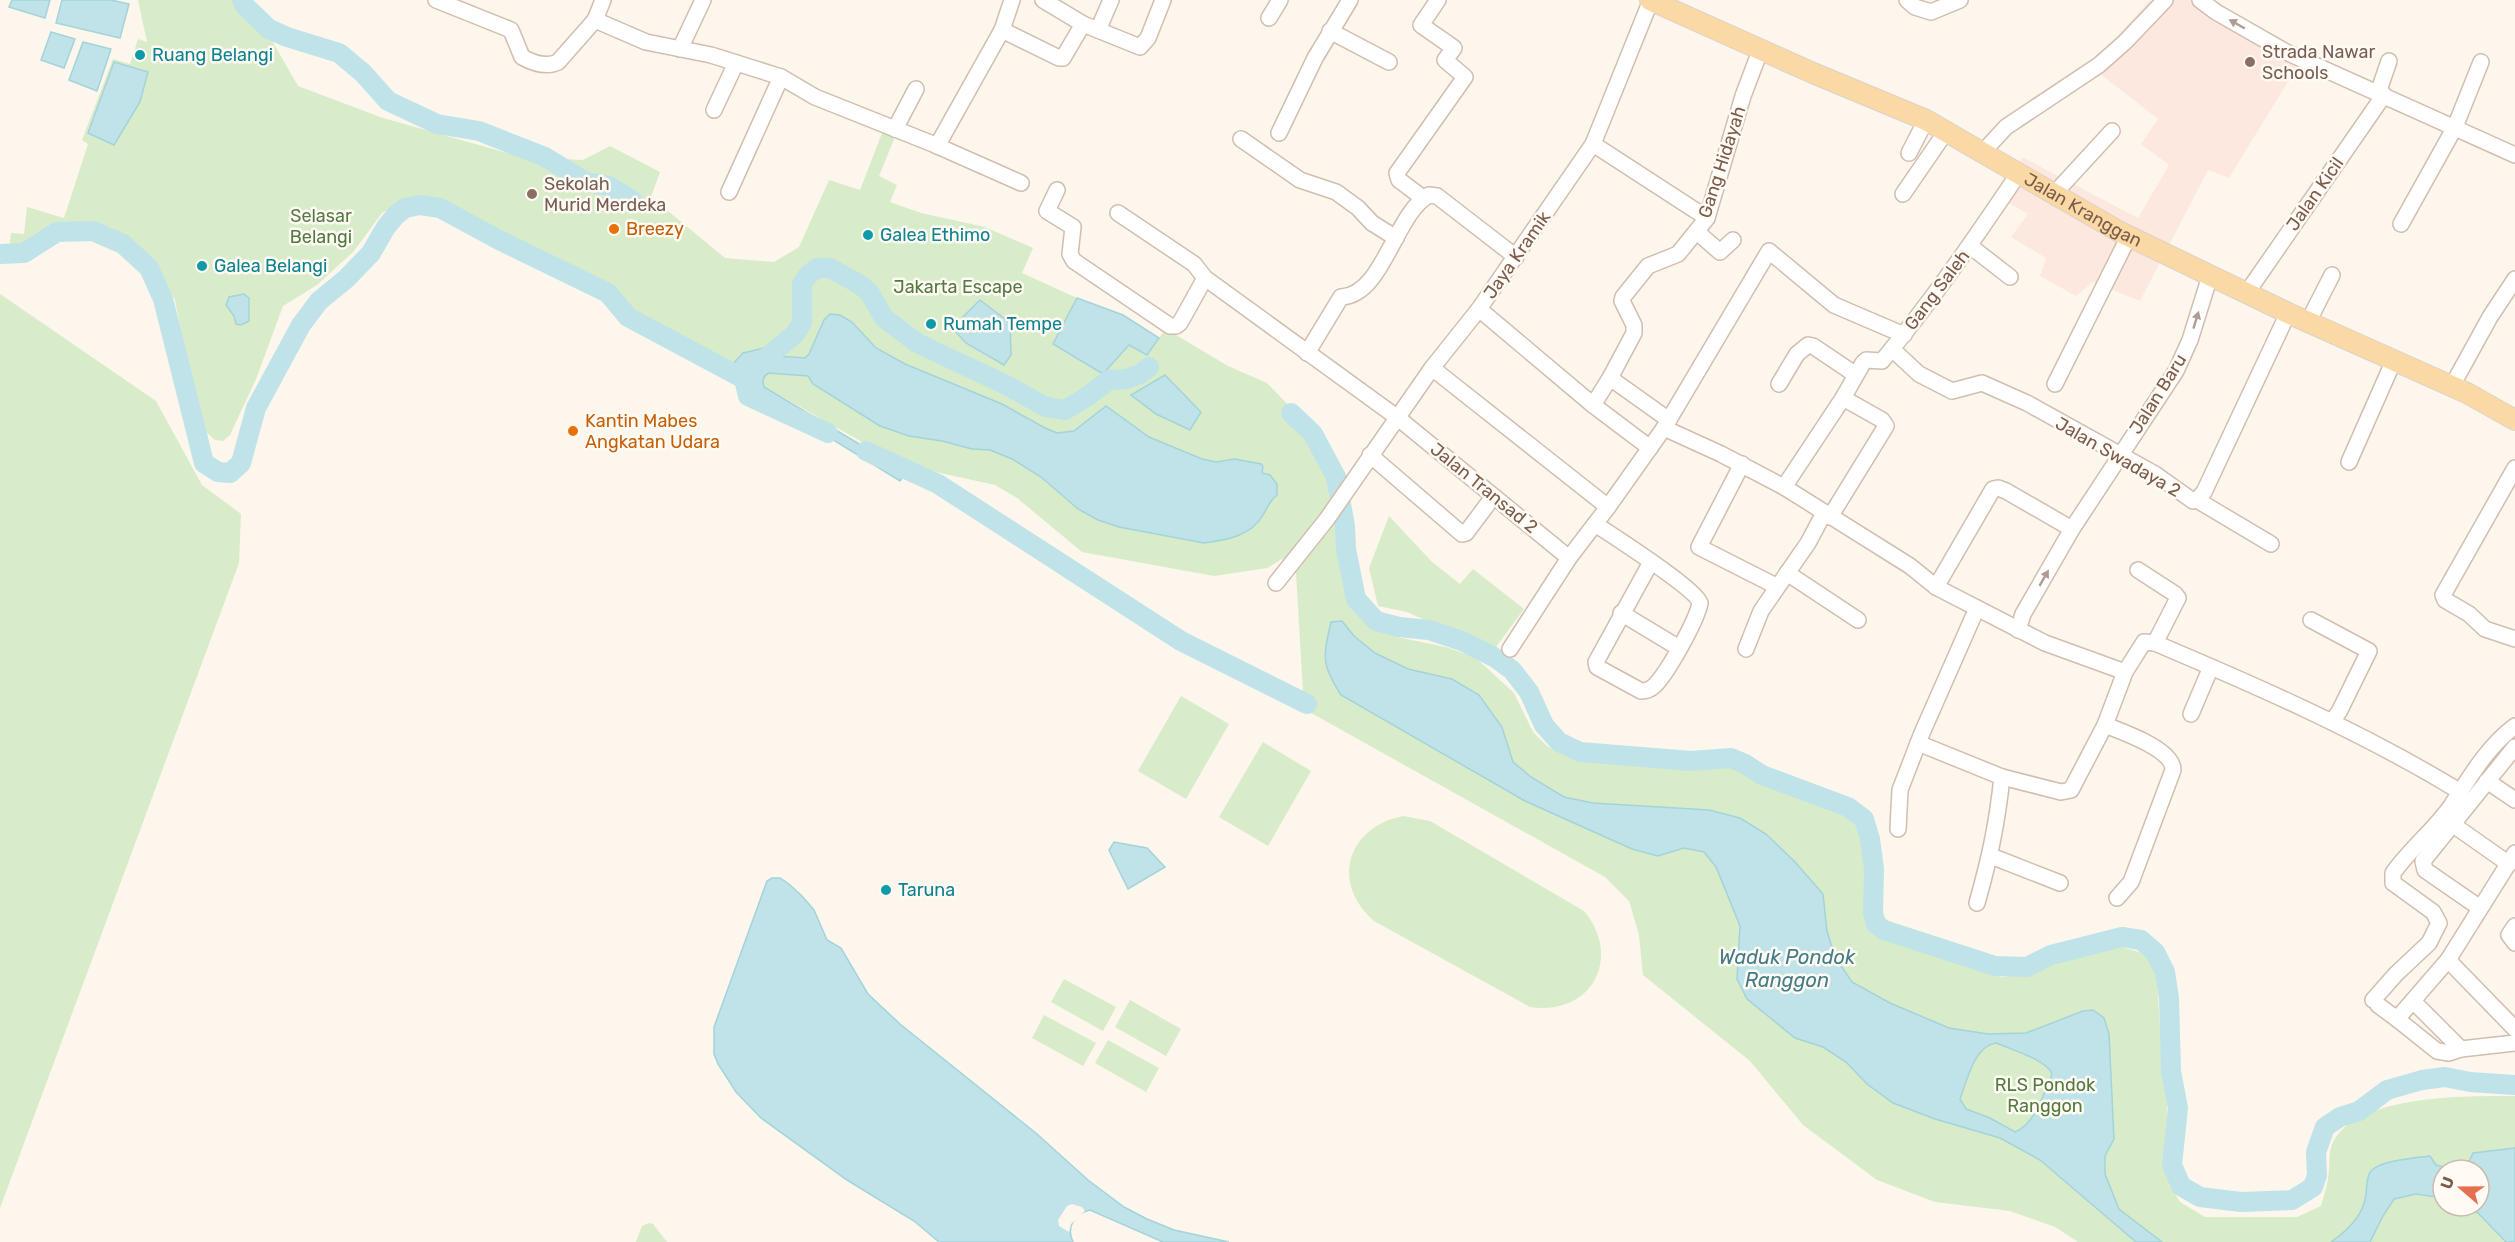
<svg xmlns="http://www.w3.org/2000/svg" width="2515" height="1242" font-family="Rubik,sans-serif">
<rect width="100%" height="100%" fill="#fdf6ec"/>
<!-- commercial -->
<polygon fill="#fde8e0" points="2150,0 2198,0 2302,59 2229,178 2208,170 2140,301 2093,282 2076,296 2040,276 2046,258 2011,237 2028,214 1999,198 2022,157 2138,218 2169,165 2141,144 2158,119 2090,66"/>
<!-- green -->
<g fill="#d8ecc9" fill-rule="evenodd">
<path d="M138,0h93l36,32 31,54 85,32 139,39 61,3 27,-14 50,26 -9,25 74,61 49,4 25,-15 30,-67 31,10 24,-62 13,4 -18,44 18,9 -7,17 31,11 64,14 48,21 -11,25 55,25 -24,46 50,30 27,-29 17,9 19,-25 62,37 39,17 26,27 -5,8 26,25 18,34 21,127 7,10 20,15 17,8 49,10 30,11 38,35 19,39 14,14 20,11 28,5 131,1 11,2 27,17 81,29 15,12 5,18 6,46 -2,26 3,13 11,8 119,43 24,-3 66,-23 29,-4 18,5 12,8 6,17 4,72 6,44 2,91 11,18 25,15h92l24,-11c2,-9 6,-18 7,-27 2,-11 0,-27 5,-37 25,-48 135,-46 182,-46v146h-437l-23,-15 -45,-16 -75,-9 -58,-22 -74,-55 -53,-64 -107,-86 -4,-40 -10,-34 -24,-24 -301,-168 -8,-136 -14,-14 -15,9 -53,8 -132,-24 -65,-54 -22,-13 -73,-16 -30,-10 -162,-92 -10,-1 -21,-11 -261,-152 -35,-2 -21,12 -28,38 -37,34 -34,21 -27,73 -26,56 -7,6 -8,-1 -16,-14 -24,-126 -21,-38 -27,-23 -33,-12h-33l-10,7 -42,15 2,-16 13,1 3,-27 37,11 24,-74 -6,-4 31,-81 17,5 8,-25 9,3zM2443,1170h36v36h-36z"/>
<polygon points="0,294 156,401 202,485 241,514 239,563 0,1208"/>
<polygon points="1389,516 1432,562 1460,584 1473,569 1524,609 1493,651 1407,612 1378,606 1369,568"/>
<polygon points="1181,696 1229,724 1186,799 1138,771"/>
<polygon points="1263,742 1311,771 1268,846 1219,817"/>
<path d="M1403,816l27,5 154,90c39,47 7,105 -54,96l-156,-86c-44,-38 -27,-94 29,-105z"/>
<polygon points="1064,979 1116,1007 1103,1031 1051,1002"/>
<polygon points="1130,1000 1181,1029 1166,1056 1115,1027"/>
<polygon points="1044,1015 1096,1043 1083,1066 1032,1038"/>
<polygon points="1108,1040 1159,1068 1146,1092 1095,1063"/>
<polygon points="649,1223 653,1224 667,1242 636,1242 642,1226"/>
</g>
<!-- water -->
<g fill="#bfe3e8" stroke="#a5d3da" stroke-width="1.5" fill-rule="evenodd">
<polygon points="12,0 50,0 45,18 9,7"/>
<polygon points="62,0 111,0 129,4 120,38 56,23"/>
<polygon points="51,32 75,39 64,68 41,60"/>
<polygon points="83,42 111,49 97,91 69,80"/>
<polygon points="114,62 148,72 140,102 114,145 88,133"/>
<polygon points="244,294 249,298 249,321 241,325 236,324 234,316 226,305 229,297"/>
<polygon points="1077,298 1123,315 1159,338 1147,355 1129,345 1103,374 1053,344"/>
<polygon points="980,300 1010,323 1011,355 1004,365 966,343 954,330 963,317"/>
<path d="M830,314l10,1 12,7 24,26 29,16 97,40 43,24 12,5 17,-2 32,-25 43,31 53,22 14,3 19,-3 26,5 2,2 -1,7 8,2 7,9v11c-8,6 -9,12 -14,20 -12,21 -36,25 -59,28l-85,-16 -21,-7 -20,-11 -37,-32 -29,-18 -22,-9 -18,-1 -30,-8 -33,-5 -29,-10 -67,-42 -5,-8 -39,-3c-6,3 -7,7 -5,14l142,85 -6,9 -148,-91 -56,-29 3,-6 21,11 10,1 13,-14 29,-7 5,10 28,2 4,-4 15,-34z"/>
<polygon points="1165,375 1201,412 1190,430 1156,414 1131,395"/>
<path d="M1342,621l12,15 21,17 33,16 44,10 27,16 23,32 11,35 18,15 33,20 29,6 116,7 31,8 26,16 29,28 28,32 4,37 8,26 17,25 38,21 59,25 39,6 38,-1 57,-22 10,-1 11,8 5,16 5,105 -9,17v18l14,35 43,33h-26l-96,-82 -40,-22 -65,-19 -42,-16 -26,-19 -21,-22 -23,-15 -28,-9 -48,-39 -10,-20 3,-53 -24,-59 -12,-15 -20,-4 -26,8 -26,-7 -107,-48 -184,-106c-20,-31 -18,-38 -10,-73zM1996,1043c14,6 51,17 56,31 -9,20 -16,49 -37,58l-25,-14 -24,-9 -6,-10c7,-18 14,-53 36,-56z"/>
<polygon points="1114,842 1147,848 1165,867 1128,889 1109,850"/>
<path d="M772,878h8l9,6 13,12 12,14 13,30 14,8 27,46 32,30 137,110 51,46 36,27 23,12 27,11 55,12h-66l-73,-32c-16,4 -24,17 -17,32h-134l-25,-21 -67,-41 -86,-62 -25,-26 -18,-28 -4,-10v-27l53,-146z"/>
<polygon points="2515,1148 2515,1242 2506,1242 2478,1213 2464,1206 2479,1206 2479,1170 2461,1170 2466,1168 2473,1153"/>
<path d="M2430,1156l6,9 19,5h-12v28l-27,-4 -22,5 -11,17 -13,26h-39c16,-11 33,-27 35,-48 1,-7 0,-17 5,-23 10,-11 45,-13 59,-15z"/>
</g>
<!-- pier -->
<polygon fill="#fdf6ec" points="1072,1204 1082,1207 1085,1211 1071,1224 1069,1232 1059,1226 1058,1220 1067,1206"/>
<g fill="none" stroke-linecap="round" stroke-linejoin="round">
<!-- river -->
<g stroke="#bfe3e8" stroke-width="20">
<polyline points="242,0 245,6 269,29 287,37 339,53 363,73 388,101 437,124 479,131 545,157 586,182 609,186 633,201"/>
<polyline points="0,254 24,253 57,232 93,231 123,244 149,268 163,299 204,463 218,472 230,473 241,463 256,408 301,325 319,301 346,279 371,253 386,227 396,215 405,208 420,205 440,208 499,240 608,293 628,317 744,379 748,396 828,433"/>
<polyline points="755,367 795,334 802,323 802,284 808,275 817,268 830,268 859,284 869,292 884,318 917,343 1006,385 1046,407 1065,410 1085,398 1109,380 1127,379 1140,374 1149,367"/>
<polyline points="1291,413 1313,434 1336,477 1345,526 1346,549 1356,599 1376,621 1399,627 1429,630 1462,641 1494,657 1512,670 1529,692 1544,725 1559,742 1580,752 1691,761 1731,758 1745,764 1762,775 1848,807 1864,819 1870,839 1874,869 1873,913 1876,924 1884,930 1995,966 2027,967 2051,955 2122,937 2141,940 2155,952 2165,972 2169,998 2171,1071 2178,1108 2172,1165 2181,1186 2200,1197 2241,1202 2292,1200 2313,1187 2317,1175 2316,1152 2325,1127 2340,1117 2359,1111 2387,1090 2422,1080 2445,1077 2470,1082 2515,1085"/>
<polyline points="866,451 938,484 1181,641 1307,704"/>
</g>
<defs>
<g id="minor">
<path d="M436,0l75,30 11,27c11,6 24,11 36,5l37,-42 8,-20"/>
<polyline points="1043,0 1083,24 1140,47 1148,38 1163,0"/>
<polyline points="1907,0 1915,7 1931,12 1960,0"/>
<polyline points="2200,0 2216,12 2286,52 2515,155"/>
<polyline points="1269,18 1280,0"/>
<polyline points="595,20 646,42 711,55 781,77 815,97 933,144 1021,183"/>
<polyline points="1002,30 1059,58 1063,58 1083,24"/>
<polyline points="1098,30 1111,0"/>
<polyline points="1330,31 1389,62"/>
<polyline points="680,49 703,0"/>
<polyline points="2378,93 2389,61"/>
<polyline points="714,110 736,63"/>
<polyline points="895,129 916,89"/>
<polyline points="1279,133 1315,58 1350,0"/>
<polyline points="1241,139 1300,180 1336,192 1358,208 1372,223 1396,238"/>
<polyline points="1593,144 1707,218"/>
<polyline points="937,146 1002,30 1012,0"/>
<polyline points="1983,152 2006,127 2099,65 2125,42 2165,0"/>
<polyline points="1909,153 1926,120"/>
<polyline points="1057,190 1047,211 1073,227 1070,254 1074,261 1170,326 1176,326 1180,323 1205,278"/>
<polyline points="729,192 781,77"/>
<polyline points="1903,194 1947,130"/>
<polyline points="2054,194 2112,131"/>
<polyline points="1423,198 1399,180 1397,173 1465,77 1445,60 1454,48 1421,25 1438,0"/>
<polyline points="1118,213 1194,264 1205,278 1398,418 1569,558"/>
<polyline points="2401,224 2455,127 2481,62"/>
<polyline points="1697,232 1720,252 1733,240"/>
<polyline points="1970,246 2010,277"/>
<polyline points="2246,294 2384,95"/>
<polyline points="1479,309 1593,405 1650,448"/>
<polyline points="2308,322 2332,275"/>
<polyline points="1892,349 1919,374 1952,391 1982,383 2027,403 2155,474 2193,501 2197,500 2204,492 2288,313"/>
<path d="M1307,353l34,-56c42,-1 54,-84 88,-102l8,1 79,61"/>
<polyline points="1432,368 1608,507 1664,428 1721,454 1784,487 1910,566 1936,587 2045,643 2125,672"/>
<polyline points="1610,378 1669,420"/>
<polyline points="1779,384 1797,354 1808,345 1813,346 1856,375"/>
<polyline points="2055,384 2129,236"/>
<polyline points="2452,386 2490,317 2515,279"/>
<polyline points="1593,405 1610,378 1634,333 1634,325 1622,301 1623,297 1648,266 1678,254 1707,218 1743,96 1760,51"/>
<polyline points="1664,428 1769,251 1834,305 1904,335"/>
<polyline points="1370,455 1462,534 1466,533 1493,497"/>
<polyline points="2349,462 2394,360"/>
<polyline points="1742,464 1699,547 1776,586"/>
<polyline points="2515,468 2443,595 2445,600 2469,614 2485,629 2515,639"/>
<path d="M1784,487l59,-89 20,-35 3,-3 16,1c50,-60 93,-123 137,-188"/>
<polyline points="2197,500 2271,544"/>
<path d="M1608,507l-13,17c18,12 101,65 105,79 -3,17 -33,71 -46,83 -4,4 -8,5 -13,5l-44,-24 -1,-5 55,-100"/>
<polyline points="1830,517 1886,426 1882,420 1843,398"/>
<polyline points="2138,570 2175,594 2178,598 2155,643"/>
<polyline points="1787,573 1858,620"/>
<polyline points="1276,583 1327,519 1432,368 1479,309 1593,144 1651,0"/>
<polyline points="1936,587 1993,489 1998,488 2006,491 2072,529"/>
<polyline points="1621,613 1679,648"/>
<polyline points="2311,620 2369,651 2339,712 2332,721"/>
<polyline points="2018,630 2023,614 2072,529 2176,371 2190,340 2210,276"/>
<polyline points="1510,649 1569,558 1595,524"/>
<polyline points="1746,649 1761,611 1808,543 1824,513"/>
<polyline points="2191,714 2211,667"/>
<path d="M2105,725c18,7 68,24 68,45l-42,112 -14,16"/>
<path d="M1918,743l84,34c-5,47 -12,80 -25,126"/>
<path d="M2002,777l59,15 10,-2 34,-65 20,-53 19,-30 11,1c104,44 207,89 304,148"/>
<polyline points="2487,781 2515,800"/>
<polyline points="2452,824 2509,864"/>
<polyline points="1898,829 1900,790 1922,733 1977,608"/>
<polyline points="1991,856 2060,883"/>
<polyline points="2480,908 2425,870 2423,861 2515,747"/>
<polyline points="2515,926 2509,935 2515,943"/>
<polyline points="2448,960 2515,1029"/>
<path d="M2373,1000l23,-26 33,-31 10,-20 -6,-11 -40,-29v-10c17,-24 41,-43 58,-67 19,-29 36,-59 64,-80"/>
<polyline points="2378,1005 2397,1019 2448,960 2515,853"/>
<polyline points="2397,1019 2437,1051 2449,1053 2461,1049 2414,1002"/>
<polyline points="2461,1049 2515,1043"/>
</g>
<g id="major">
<path id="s1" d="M1650,0l163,73 113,47 194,112 168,81 179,80 48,27"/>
</g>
</defs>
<!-- minor casing -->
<use href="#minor" stroke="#d1beb0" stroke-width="18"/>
<!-- major casing -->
<use href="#major" stroke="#dad1cd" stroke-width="22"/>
<!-- minor -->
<use href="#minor" stroke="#fff" stroke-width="15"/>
<!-- major -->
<use href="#major" stroke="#fbd9a5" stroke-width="20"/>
</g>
<!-- one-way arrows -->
<defs><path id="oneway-solid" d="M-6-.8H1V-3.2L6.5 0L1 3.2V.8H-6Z" transform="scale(1.5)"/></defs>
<g fill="#af9d94">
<use href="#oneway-solid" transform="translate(2237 24) rotate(-150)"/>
<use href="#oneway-solid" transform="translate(2196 320) rotate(-73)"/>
<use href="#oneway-solid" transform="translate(2044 578) rotate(-60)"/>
</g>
<!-- markers -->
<g fill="#0f9aa8" stroke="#fffaf3" stroke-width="2">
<circle cx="140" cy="55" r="6"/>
<circle cx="868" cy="235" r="6"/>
<circle cx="202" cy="266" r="6"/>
<circle cx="931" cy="324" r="6"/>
<circle cx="886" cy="890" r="6"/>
</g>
<g fill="#8d6e63" stroke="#fffaf3" stroke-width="2">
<circle cx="2250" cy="62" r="6"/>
<circle cx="532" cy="194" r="6"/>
</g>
<g fill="#e8710a" stroke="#fffaf3" stroke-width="2">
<circle cx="614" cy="229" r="6"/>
<circle cx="573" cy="431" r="6"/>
</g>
<g text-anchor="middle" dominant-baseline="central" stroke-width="5" stroke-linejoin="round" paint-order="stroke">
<!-- education labels -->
<g font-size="18" fill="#785e54" stroke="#fffaf3" text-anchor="start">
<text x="2262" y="52">Strada Nawar<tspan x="2262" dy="21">Schools</tspan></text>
<text x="544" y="184">Sekolah<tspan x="544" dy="21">Murid Merdeka</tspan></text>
</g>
<!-- culture labels -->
<g font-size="18" fill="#0d838f" stroke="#fffaf3" text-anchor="start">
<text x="152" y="55">Ruang Belangi</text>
<text x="880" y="235">Galea Ethimo</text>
<text x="214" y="266">Galea Belangi</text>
<text x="943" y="324">Rumah Tempe</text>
<text x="898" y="890">Taruna</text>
</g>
<!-- street labels -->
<g font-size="18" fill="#7a5c4d" stroke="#fffaf3">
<text transform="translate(1722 162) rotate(-72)">Gang Hidayah</text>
<text transform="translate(2315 194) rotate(-55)">Jalan Kicil</text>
<text stroke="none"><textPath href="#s1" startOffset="482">Jalan Kranggan</textPath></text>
<text transform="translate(1517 255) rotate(-55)">Jaya Kramik</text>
<text transform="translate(1937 290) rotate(-53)">Gang Saleh</text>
<text transform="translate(2158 394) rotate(-58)">Jalan Baru</text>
<text transform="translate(2118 457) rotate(30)">Jalan Swadaya 2</text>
<text transform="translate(1484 488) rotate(39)">Jalan Transad 2</text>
</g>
<!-- park labels -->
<g font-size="18" fill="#537a41" stroke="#fffaf3">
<text x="321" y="216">Selasar<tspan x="321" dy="21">Belangi</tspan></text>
<text x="958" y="287">Jakarta Escape</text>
<text x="2045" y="1085">RLS Pondok<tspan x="2045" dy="21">Ranggon</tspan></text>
</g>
<!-- food labels -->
<g font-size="18" fill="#c56008" stroke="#fffaf3" text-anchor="start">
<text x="626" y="229">Breezy</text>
<text x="585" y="421">Kantin Mabes<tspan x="585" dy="21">Angkatan Udara</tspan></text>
</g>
<!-- water labels -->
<g font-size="20" font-style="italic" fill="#437c86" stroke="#fffaf3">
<text x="1787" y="957">Waduk Pondok<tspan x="1787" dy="23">Ranggon</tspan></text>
</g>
</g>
<!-- north arrow -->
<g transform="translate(2461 1188) rotate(290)"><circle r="28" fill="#fffaf3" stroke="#cabbb1" stroke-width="1.5"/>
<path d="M0-4.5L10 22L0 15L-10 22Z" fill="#e76f51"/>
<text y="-9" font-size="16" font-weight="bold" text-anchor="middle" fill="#7a5c4d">U</text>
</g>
</svg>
